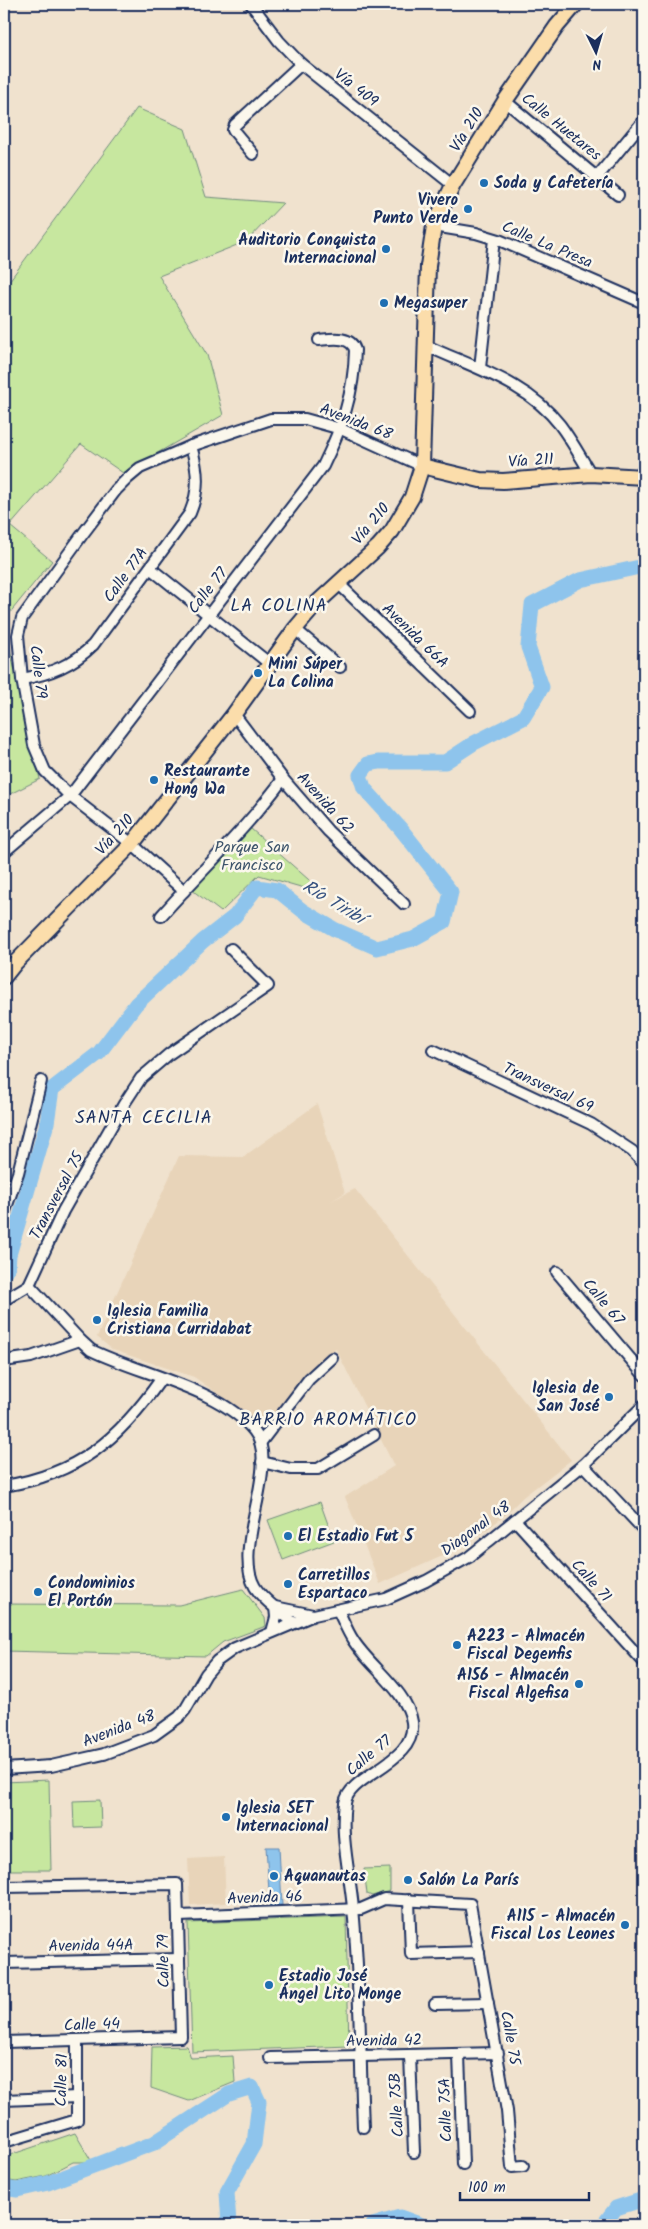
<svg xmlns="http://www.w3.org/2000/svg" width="648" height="2229" font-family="Kalam,sans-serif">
<rect width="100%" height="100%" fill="#f0e2ce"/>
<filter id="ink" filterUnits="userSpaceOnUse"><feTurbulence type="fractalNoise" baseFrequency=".02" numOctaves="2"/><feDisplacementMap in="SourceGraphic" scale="10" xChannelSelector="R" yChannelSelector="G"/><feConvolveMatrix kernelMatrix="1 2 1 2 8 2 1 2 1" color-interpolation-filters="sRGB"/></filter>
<g filter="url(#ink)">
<!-- built -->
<g fill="#e8d4b9">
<polygon points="317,1104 345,1193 331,1201 355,1189 571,1460 523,1497 503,1517 467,1545 380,1584 345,1497 394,1466 336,1349 316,1364 265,1427 194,1377 113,1350 97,1337 179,1156 243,1157"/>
<polygon points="224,1857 226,1903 190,1905 188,1859"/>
</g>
<!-- green -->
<g fill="#c7e79f" stroke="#718b7e">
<polygon points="137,108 185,129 206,197 283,203 247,241 159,276 207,355 223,415 123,473 81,444 10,526 52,561 4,620 4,288"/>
<polygon points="4,624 40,779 4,797"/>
<polygon points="250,828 325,894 259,875 221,912 192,890"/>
<polygon points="320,1502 334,1541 283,1560 268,1520"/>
<polygon points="243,1589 265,1618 266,1626 223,1642 206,1656 4,1651 4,1604 179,1605"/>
<polygon points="49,1780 51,1870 4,1870 4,1782"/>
<polygon points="100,1800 101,1827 74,1828 73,1801"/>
<polygon points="390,1868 390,1891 372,1896 367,1894 364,1869"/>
<polygon points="346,1917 349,2046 192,2052 188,1923"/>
<polygon points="187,2046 191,2058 233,2056 235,2082 189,2101 151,2088 152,2047"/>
<polygon points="75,2133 92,2162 73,2162 46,2176 16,2182 4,2180 4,2157"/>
</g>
<!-- water -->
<polygon fill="#8ec4ec" stroke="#6088b3" points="266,1847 279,1847 282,1905 270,1906"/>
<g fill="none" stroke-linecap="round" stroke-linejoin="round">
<!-- river -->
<g stroke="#8ec4ec" stroke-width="15">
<polyline points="4,1273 8,1268 9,1255 47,1123 52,1089 99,1053 136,1004 203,941 235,916 257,887 277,890 303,911 334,929 377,948 413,939 444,922 451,892 400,828 364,788 360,775 368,764 379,762 445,762 474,743 523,718 542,687 528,647 532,605 580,580 644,566"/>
<polyline points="4,2188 17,2190 48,2183 154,2143 229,2094 252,2087 259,2102 254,2144 227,2192 229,2225"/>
<polyline points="373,2225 400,2217 422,2225"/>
<polyline points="603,2225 616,2208 644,2199"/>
</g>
<defs>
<g id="minor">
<polyline points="251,4 279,41 301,64 453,185"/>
<polyline points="505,101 618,195"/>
<polyline points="253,154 233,130 235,125 301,64"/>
<polyline points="598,176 644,120"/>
<polyline points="434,226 476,233 499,240 644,303"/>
<path d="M427,346c47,22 100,36 133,79 12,16 21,33 31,49"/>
<polyline points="480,368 494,239"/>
<polyline points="150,568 270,664"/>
<polyline points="338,583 470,711"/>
<polyline points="295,629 340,667"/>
<path d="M22,679c28,-5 51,-14 71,-34l97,-132c10,-24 8,-43 1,-67"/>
<polyline points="234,714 283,779 328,831 404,904"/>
<path d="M4,852l66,-56 253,-330c19,-39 31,-72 32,-116 -4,-15 -24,-11 -36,-10"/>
<polyline points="184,891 132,844 70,796 45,771 34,745 22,679 18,635 22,618 82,535 116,490 128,478 140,468 191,446 271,419 305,419 341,429 422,466"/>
<path d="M161,916c41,-46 85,-87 122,-137"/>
<polyline points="433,1050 591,1124 632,1151 644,1164"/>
<polyline points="4,1214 18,1173 41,1081"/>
<polyline points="557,1272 644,1375"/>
<path d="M29,1285l51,55 11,10c48,24 129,38 163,81 28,34 -23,116 1,156 9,14 26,25 39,36"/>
<polyline points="29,1285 63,1211 124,1104 141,1078 169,1054 268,986 231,949"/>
<polyline points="4,1300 29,1285"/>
<polyline points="4,1361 31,1357 80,1340"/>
<polyline points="261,1442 309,1379 332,1358"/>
<polyline points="262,1462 291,1469 318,1469 374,1435"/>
<polyline points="583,1465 644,1530"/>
<path d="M4,1486c75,-12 115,-47 157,-107"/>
<polyline points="515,1520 644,1662"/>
<path d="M338,1610c5,10 9,21 15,30 16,26 55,52 59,82 5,41 -63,52 -67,81 -5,34 5,71 8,105 7,73 7,147 10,219"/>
<polyline points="272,1632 276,1617 275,1607 313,1615"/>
<polyline points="4,1769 51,1766 78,1760 104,1754 154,1735 179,1717 185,1710 206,1674 217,1661 235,1648 314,1615 386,1599 426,1581 469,1557 583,1465 644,1405"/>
<polyline points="4,1887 177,1884 181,2037 4,2042"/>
<polyline points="409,1900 411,1954 479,1952"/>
<polyline points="179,1916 361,1909 384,1899 470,1904 507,2111 512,2167 523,2166"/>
<polyline points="4,1963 179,1959"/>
<polyline points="435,2004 488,2003"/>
<polyline points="459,2055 463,2164"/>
<polyline points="410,2056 414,2152"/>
<polyline points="270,2058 498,2053"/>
<polyline points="4,2100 77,2097"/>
<polyline points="4,2142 77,2120 77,2040"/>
</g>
<g id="major">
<polyline points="422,466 480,480 503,481 591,474 644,477"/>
<polyline points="4,977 16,962 132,844 234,714 295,629 317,603 378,547 392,531 412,497 422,466 428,266 434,226 453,185 505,101 557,26 576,4"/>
</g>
</defs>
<!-- minor casing -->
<use href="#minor" stroke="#1b2f5e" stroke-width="14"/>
<!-- major casing -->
<use href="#major" stroke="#1b2f5e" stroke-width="18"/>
<!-- minor -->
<use href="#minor" stroke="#fbf7ec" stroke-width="10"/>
<!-- major -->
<use href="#major" stroke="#fbddab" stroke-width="14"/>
</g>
</g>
<!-- markers -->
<g fill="#1f6fb2" stroke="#fbf7ec" stroke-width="2">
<circle cx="484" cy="183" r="5"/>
<circle cx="468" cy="209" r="5"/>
<circle cx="386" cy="249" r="5"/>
<circle cx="384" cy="303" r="5"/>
<circle cx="258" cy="673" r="5"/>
<circle cx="154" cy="780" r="5"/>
<circle cx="97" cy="1320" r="5"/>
<circle cx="609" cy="1397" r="5"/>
<circle cx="288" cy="1536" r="5"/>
<circle cx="288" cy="1584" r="5"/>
<circle cx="38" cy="1592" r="5"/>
<circle cx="457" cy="1645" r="5"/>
<circle cx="579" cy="1684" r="5"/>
<circle cx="226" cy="1817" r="5"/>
<circle cx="274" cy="1876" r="5"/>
<circle cx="408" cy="1880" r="5"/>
<circle cx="625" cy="1925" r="5"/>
<circle cx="269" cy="1985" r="5"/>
</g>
<g text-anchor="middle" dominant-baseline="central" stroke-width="5" stroke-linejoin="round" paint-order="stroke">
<!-- street labels -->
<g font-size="16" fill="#1b2f5e" stroke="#fbf7ec">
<text transform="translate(356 88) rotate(38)">Vía 409</text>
<text transform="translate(561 127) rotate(39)">Calle Huetares</text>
<text transform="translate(467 130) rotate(-58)">Vía 210</text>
<text transform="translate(547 245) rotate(23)">Calle La Presa</text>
<text transform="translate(356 422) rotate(21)">Avenida 68</text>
<text transform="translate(531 461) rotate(-4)">Vía 211</text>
<text transform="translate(371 524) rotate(-50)">Vía 210</text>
<text transform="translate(126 575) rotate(-54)">Calle 77A</text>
<text transform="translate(208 591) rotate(-52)">Calle 77</text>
<text transform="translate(415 636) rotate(44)">Avenida 66A</text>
<text transform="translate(38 672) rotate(83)">Calle 79</text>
<text transform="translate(325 803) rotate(48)">Avenida 62</text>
<text transform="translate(115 835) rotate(-48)">Vía 210</text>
<text transform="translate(548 1088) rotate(25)">Transversal 69</text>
<text transform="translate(57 1196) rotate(-62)">Transversal 75</text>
<text transform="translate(603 1302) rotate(50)">Calle 67</text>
<text transform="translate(476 1529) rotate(-36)">Diagonal 48</text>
<text transform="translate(591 1581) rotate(48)">Calle 71</text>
<text transform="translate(119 1729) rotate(-21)">Avenida 48</text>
<text transform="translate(369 1756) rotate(-40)">Calle 77</text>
<text transform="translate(265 1898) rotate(-2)">Avenida 46</text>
<text transform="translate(91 1946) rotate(-1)">Avenida 44A</text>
<text transform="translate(164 1961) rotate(-91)">Calle 79</text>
<text transform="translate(92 2025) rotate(-2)">Calle 44</text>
<text transform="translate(510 2038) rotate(80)">Calle 75</text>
<text transform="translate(384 2041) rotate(-1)">Avenida 42</text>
<text transform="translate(62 2080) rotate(-89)">Calle 81</text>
<text transform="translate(397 2105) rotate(-93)">Calle 75B</text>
<text transform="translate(446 2110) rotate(-92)">Calle 75A</text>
</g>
<!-- poi labels -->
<g font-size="16" font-weight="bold" fill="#1b2f5e" stroke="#fbf7ec" text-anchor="start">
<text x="494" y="183">Soda y Cafetería</text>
<text x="458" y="200" text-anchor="end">Vivero<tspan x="458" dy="18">Punto Verde</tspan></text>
<text x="376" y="240" text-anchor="end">Auditorio Conquista<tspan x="376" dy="18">Internacional</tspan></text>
<text x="394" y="303">Megasuper</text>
<text x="268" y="664">Mini Súper<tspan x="268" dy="18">La Colina</tspan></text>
<text x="164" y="771">Restaurante<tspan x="164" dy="18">Hong Wa</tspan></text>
<text x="107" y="1311">Iglesia Familia<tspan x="107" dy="18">Cristiana Curridabat</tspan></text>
<text x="599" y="1388" text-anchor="end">Iglesia de<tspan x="599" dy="18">San José</tspan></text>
<text x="298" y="1536">El Estadio Fut 5</text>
<text x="298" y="1575">Carretillos<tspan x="298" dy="18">Espartaco</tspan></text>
<text x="48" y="1583">Condominios<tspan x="48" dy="18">El Portón</tspan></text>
<text x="467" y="1636">A223 - Almacén<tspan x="467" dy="18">Fiscal Degenfis</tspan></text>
<text x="569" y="1675" text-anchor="end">A156 - Almacén<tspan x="569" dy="18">Fiscal Algefisa</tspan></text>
<text x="236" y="1808">Iglesia SET<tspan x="236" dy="18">Internacional</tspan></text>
<text x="284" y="1876">Aquanautas</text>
<text x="418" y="1880">Salón La París</text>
<text x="615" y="1916" text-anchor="end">A115 - Almacén<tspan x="615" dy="18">Fiscal Los Leones</tspan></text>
<text x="279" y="1976">Estadio José<tspan x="279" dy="18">Ángel Lito Monge</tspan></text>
</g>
<!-- park labels -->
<g font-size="16" fill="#3d546b" stroke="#fbf7ec">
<text x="252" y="847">Parque San<tspan x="252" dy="18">Francisco</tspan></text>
</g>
<!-- neighbourhood labels -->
<g font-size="18" letter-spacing="1" fill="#1b2f5e" stroke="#fbf7ec">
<text x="279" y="606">LA COLINA</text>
<text x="144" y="1118">SANTA CECILIA</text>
<text x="328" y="1420">BARRIO AROMÁTICO</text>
</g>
<!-- water labels -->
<g font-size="18" font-style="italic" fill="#385482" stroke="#fbf7ec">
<text transform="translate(333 903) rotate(31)">Río Tiribí</text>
</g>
</g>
<!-- margin -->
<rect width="648" height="2229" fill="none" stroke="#fbf7ec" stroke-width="20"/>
<rect x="10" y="10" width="628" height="2209" fill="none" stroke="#1b2f5e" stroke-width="2" filter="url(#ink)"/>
<!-- north arrow -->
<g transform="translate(596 52) rotate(175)" stroke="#fbf7ec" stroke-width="4" paint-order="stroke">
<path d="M0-4L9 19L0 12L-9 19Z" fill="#1b2f5e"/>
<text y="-8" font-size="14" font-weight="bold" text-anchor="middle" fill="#1b2f5e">N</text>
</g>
<!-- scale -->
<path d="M460 2192v8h129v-8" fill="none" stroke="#1b2f5e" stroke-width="2.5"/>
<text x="468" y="2192" font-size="15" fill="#1b2f5e" stroke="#fbf7ec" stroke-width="4" paint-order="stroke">100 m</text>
</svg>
